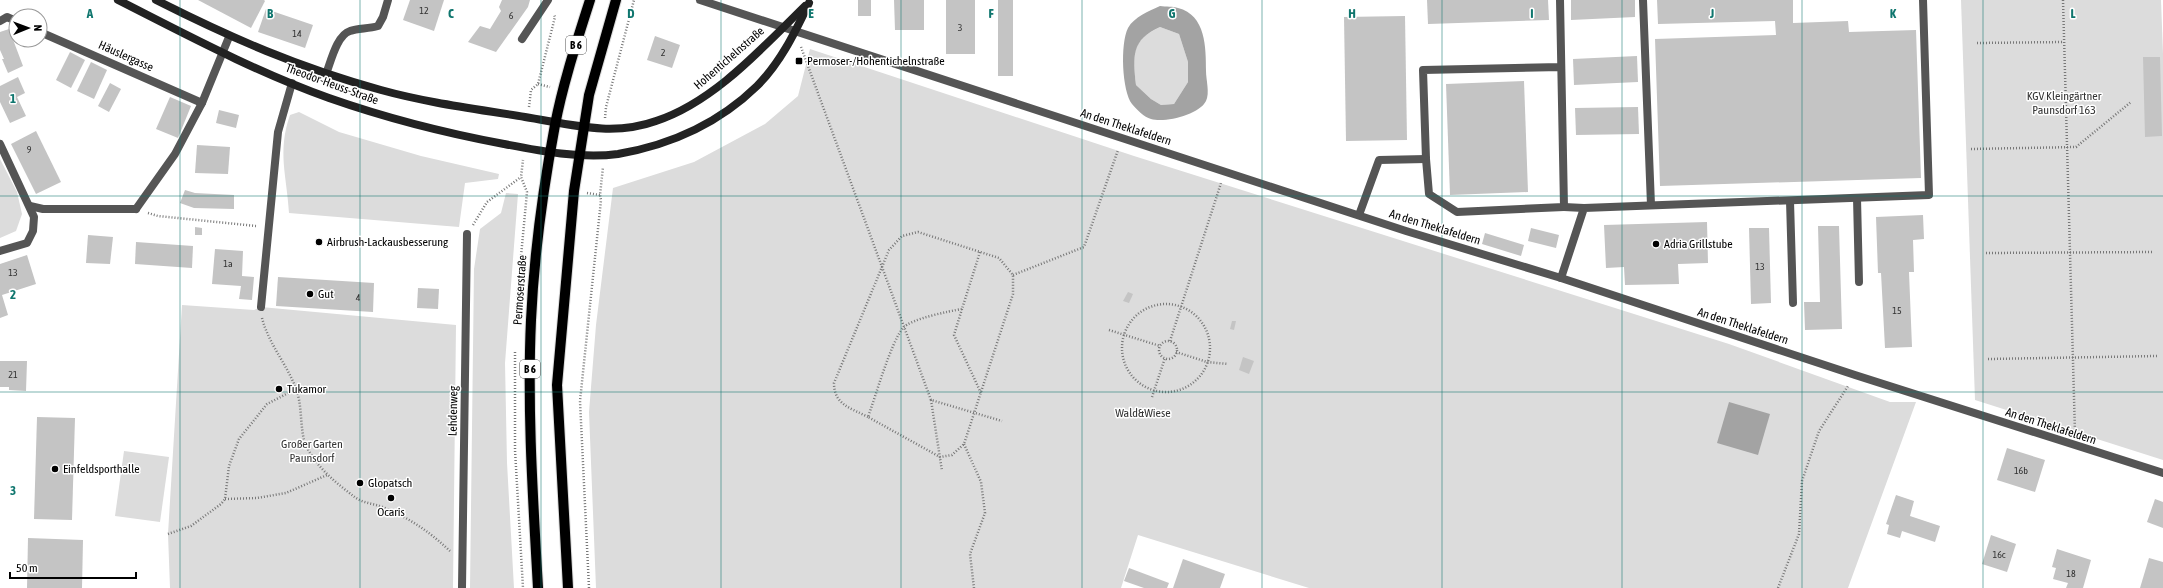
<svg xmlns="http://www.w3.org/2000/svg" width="2163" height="588" font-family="'Asap Condensed',sans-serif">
<rect width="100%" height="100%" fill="#fff"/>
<!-- green -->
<g fill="#dcdcdc">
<polygon points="1961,0 2161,0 2163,54 2163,460 1975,400"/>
<path d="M1160,27l19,7 9,28v20l-14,22 -13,1 -10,-6 -15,-14c-3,-30 -6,-44 24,-58z"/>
<polygon points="810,49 1134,156 1729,344 1890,402 1916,402 1848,588 1309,588 1138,535 1121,588 596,588 589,412 596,325 613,188 694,162 765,124 798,96"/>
<path d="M299,112l40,20 82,24 78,18 -1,5 -33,4 -6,44 -170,-14c-2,-37 -12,-61 1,-98z"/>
<polygon points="0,159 17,192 22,214 16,231 0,238"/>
<polygon points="506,193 518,194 505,363 507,463 514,588 470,588 474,269 480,229 501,213"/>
<polygon points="182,305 254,310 261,307 456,325 453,588 170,588 168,534"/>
<polygon points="124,451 169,457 160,522 115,516"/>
</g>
<!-- water -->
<g fill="#a3a3a3" fill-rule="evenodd">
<path d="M1160,6c6,1 13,0 18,2 28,7 28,40 28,63 0,9 4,22 0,30 -7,14 -41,22 -55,18 -7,-2 -14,-9 -19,-15 -10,-13 -12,-60 -4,-76 6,-11 21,-17 32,-22zM1160,27l19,7 9,28v20l-14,22 -13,1 -10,-6 -15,-14c-3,-29 -5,-45 24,-58z"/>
<polygon points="1729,402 1770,414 1758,455 1717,443"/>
</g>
<!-- building -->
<g fill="#c4c4c4">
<polygon points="198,0 264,0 265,1 251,28"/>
<polygon points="410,0 444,0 434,31 403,20"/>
<polygon points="502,0 530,0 528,7 496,52 468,42 480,26 490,29 501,11 499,7"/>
<rect x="858" y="0" width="13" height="16"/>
<polygon points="894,0 924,0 924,30 895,30"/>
<rect x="946" y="0" width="29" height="54"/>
<rect x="998" y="0" width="15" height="76"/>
<polygon points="1427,0 1548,0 1549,20 1428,24"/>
<polygon points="1571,0 1635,0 1635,17 1571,20"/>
<polygon points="1657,0 1793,0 1793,23 1848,21 1849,32 1916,30 1921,178 1660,186 1655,39 1776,35 1775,21 1658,24"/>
<polygon points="266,9 313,25 305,48 258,32"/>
<polygon points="1405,16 1407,140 1346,141 1344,17"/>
<polygon points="9,29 23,66 8,73 2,59 4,59 0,50 0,32"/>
<polygon points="655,36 680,45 672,68 647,60"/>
<polygon points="70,52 85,60 71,88 56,80"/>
<polygon points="1637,56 1638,82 1574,85 1573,59"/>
<polygon points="2143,57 2160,57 2162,136 2145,137"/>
<polygon points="91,62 107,70 94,99 77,91"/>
<polygon points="18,77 25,93 17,97 26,116 10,123 0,102 0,86"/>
<polygon points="1524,81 1528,192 1450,195 1446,84"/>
<polygon points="110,83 121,89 109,112 98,106"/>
<polygon points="170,97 191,106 178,138 156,129"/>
<polygon points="1638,107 1639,134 1576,135 1575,108"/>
<polygon points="219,110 239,115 236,128 216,123"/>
<polygon points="36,131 61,182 36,194 11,144"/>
<polygon points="197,145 230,147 228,174 195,173"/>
<polygon points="185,190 195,193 234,195 234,209 194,208 180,203"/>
<polygon points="1923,215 1924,239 1913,240 1914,272 1909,272 1912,347 1885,348 1881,273 1878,273 1876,217"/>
<polygon points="1707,222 1708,263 1678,264 1679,284 1625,285 1624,267 1606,268 1604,225"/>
<polygon points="1818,226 1839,226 1842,329 1805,330 1804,302 1820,302"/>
<polygon points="195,227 202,228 202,235 195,235"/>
<polygon points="1531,228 1559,235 1556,248 1528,241"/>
<polygon points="1749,228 1769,228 1771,303 1751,304"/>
<polygon points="1485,233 1524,245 1521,256 1482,244"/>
<polygon points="88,235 113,237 110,264 86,263"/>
<polygon points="136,242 193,246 192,268 135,264"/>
<polygon points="215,249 243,251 242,276 254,277 252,300 239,299 241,286 212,284"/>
<polygon points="27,255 36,284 2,295 8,315 0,318 0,264"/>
<polygon points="278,277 374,283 373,312 276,306"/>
<polygon points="418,288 439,289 438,309 417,308"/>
<polygon points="1128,292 1133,294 1129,303 1123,301"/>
<polygon points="1232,321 1236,321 1234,330 1230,329"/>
<polygon points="1243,357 1254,361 1249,374 1239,370"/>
<polygon points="0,361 27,361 26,391 9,390 9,387 0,387"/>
<polygon points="37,417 75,418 72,520 34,519"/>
<polygon points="2007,448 2045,460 2035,492 1997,480"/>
<polygon points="1896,495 1914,501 1910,516 1940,526 1935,542 1902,531 1900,538 1887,534 1889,525 1886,524"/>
<polygon points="2155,499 2163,502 2163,528 2147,522"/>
<polygon points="1991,535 2016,544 2007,572 1982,564"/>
<polygon points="28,538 83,540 82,588 27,588"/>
<polygon points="2057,549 2091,560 2083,588 2066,588 2068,583 2053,579 2056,568 2052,567"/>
<polygon points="2149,558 2163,562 2163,588 2140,588"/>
<polygon points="1183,559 1225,574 1220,588 1173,588"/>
<polygon points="1129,568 1169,583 1167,588 1144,588 1124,581"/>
</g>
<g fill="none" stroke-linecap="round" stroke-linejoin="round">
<defs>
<g id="primary">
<path d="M538,588c-5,-89 -11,-179 -7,-268 3,-65 12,-131 24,-195 8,-42 22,-84 35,-125"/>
<polyline points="568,588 557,385 574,191 589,95 616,0"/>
</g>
</defs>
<!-- primary casing -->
<use href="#primary" stroke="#dbdbdb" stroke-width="12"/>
<!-- path -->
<g stroke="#777" stroke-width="2.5" stroke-dasharray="1 2" stroke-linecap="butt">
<polyline points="2063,0 2075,433"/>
<polyline points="1977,43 2064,42"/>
<polyline points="801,47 931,400 1002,421"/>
<polyline points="538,84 550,87"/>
<polyline points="529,107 531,90 538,84 555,17 554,14"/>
<polyline points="605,118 606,107 634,0"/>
<polyline points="1971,149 2076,147 2131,102"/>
<polyline points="587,193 600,195"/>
<polyline points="148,213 158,216 256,226"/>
<polyline points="473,225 487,202 521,177"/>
<polyline points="1986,253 2154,252"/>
<polyline points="520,267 527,192 521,177 523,160"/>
<polyline points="1013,275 1084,247 1118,150"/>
<circle cx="1166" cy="348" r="44"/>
<polyline points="962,309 954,335 981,393"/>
<path d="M262,318c7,27 25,46 34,71 6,15 4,34 8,51 8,24 32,43 52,58 9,6 22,6 31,11 24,10 44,24 63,42"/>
<polyline points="516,321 519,274"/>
<polyline points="1109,330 1160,346"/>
<polyline points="1170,341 1221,183"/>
<circle cx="1168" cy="350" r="9"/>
<polyline points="515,352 515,450 523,588"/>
<polyline points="1176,352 1207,362 1228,364"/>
<polyline points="1988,359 2157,356"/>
<polyline points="1152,397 1165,358"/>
<polyline points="931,400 942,471"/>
<path d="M868,417c-17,-9 -34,-12 -34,-34l55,-133 13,-14 16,-4 81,26 14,17v19l-49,150 -12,11 -12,2 -72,-40c7,-19 23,-75 35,-89 7,-9 47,-17 59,-19l18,-57"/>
<polyline points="964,444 981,482 985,513 970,554 974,588"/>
<polyline points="225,499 257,498 286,493 327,475"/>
<polyline points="168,534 191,526 221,504 225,499 229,466 239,439 267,404 296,389"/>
<polyline points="589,588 580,401 601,200 600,195 603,167"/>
<polyline points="1778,588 1799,534 1802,481 1819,431 1848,386"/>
</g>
<!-- service -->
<g stroke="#555" stroke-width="8">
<polyline points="1560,0 1564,207 1457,212 1429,194 1426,159 1423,70 1561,67"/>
<polyline points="1643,0 1651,205"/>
<path d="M326,74c5,-13 11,-39 24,-43 8,-3 18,-2 28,-5l5,-9 5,-17"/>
<polyline points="1857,198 1859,282"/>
<polyline points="1790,201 1793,303"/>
<polyline points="30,206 43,209 136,209"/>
<polyline points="1564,207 1584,208"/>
<polyline points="1359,215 1379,160 1426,159"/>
<polyline points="1561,278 1584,208 1929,195 1923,0"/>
<polyline points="261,307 278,132 292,83"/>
</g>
<!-- minor -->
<g stroke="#555" stroke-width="8">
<polyline points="700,0 1406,231 1561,278 1855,375 2163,473"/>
<polyline points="0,21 7,17 16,21"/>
<polyline points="40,32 202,103"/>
<polyline points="522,39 548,0"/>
<polyline points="0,144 34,217 33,231 27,243 0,251"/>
<polyline points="136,209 175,154 202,103 229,37"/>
<polyline points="462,588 467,234"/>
</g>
<!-- secondary -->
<g stroke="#222" stroke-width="8">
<path d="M118,0c69,35 138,72 211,98 57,20 116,35 175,46 36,7 77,15 114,10 52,-9 101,-31 139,-68 24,-24 38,-54 52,-83"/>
<path d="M156,0c75,38 144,68 225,90 47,13 96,19 144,27 44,7 87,20 131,4 58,-19 106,-73 149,-115"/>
</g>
<!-- primary -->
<use href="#primary" stroke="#000" stroke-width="10"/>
</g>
<!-- grid -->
<path fill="none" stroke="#0f766e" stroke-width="1" stroke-opacity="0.55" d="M180,0v588M360,0v588M541,0v588M721,0v588M901,0v588M1082,0v588M1262,0v588M1442,0v588M1622,0v588M1802,0v588M1983,0v588M0,196h2163M0,392h2163"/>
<!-- markers -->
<g fill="#000" stroke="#fff" stroke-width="1.5">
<rect x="795" y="57" width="8" height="8" rx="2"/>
<circle cx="319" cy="242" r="4"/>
<circle cx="1656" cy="244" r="4"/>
<circle cx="310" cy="294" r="4"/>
<circle cx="279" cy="389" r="4"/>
<circle cx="55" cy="469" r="4"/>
<circle cx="360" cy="483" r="4"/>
<circle cx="391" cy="498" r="4"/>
</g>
<g text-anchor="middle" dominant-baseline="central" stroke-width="3" stroke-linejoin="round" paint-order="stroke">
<!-- number labels -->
<g font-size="10" fill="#313131">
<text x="424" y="10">12</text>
<text x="511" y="15">6</text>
<text x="960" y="27">3</text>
<text x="297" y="33">14</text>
<text x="663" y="52">2</text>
<text x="29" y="149">9</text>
<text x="228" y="263">1a</text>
<text x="1760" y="266">13</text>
<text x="13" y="272">13</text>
<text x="358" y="297">4</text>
<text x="1897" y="310">15</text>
<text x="13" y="374">21</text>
<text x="2021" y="470">16b</text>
<text x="1999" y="554">16c</text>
<text x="2071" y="573">18</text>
</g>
<!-- shield labels -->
<g fill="#fff" stroke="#4c4c4c" stroke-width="1">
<rect x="566" y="36" width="20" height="18" rx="3"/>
<rect x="520" y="360" width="20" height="18" rx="3"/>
</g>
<g font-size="11" font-weight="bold" fill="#000">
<text x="576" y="45">B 6</text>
<text x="530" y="369">B 6</text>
</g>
<!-- street labels -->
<g font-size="12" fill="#000" stroke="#fff">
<text transform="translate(126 56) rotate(24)">Häuslergasse</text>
<text transform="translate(729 58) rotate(-41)">Hohentichelnstraße</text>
<text transform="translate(332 84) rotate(20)">Theodor-Heuss-Straße</text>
<text transform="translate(1126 127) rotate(18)">An den Theklafeldern</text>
<text transform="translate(1435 227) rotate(17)">An den Theklafeldern</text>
<text transform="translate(520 290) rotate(-86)">Permoserstraße</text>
<text transform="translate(1743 326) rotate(18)">An den Theklafeldern</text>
<text transform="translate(453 411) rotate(-89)">Lehdenweg</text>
<text transform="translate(2051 426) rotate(18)">An den Theklafeldern</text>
</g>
<!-- poi labels -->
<g font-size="12" fill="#000" stroke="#fff" text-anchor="start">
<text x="807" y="61">Permoser-/Hohentichelnstraße</text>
<text x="327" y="242">Airbrush-Lackausbesserung</text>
<text x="1664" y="244">Adria Grillstube</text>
<text x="318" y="294">Gut</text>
<text x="287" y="389">Tukamor</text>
<text x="63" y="469">Einfeldsporthalle</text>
<text x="368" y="483">Glopatsch</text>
<text x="391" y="512" text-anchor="middle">Ocaris</text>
</g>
<!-- park labels -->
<g font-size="12" fill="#333" stroke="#fff">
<text x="2064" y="96">KGV Kleingärtner<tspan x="2064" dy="14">Paunsdorf 163</tspan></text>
<text x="1143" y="413">Wald&amp;Wiese</text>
<text x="312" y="444">Großer Garten<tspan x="312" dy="14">Paunsdorf</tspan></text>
</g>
</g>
<g font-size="13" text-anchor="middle" font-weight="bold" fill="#0f766e" stroke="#fff" stroke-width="3" stroke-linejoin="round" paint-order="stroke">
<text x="90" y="18">A</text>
<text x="270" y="18">B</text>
<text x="451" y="18">C</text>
<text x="631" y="18">D</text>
<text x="811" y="18">E</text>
<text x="991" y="18">F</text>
<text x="1172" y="18">G</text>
<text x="1352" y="18">H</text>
<text x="1532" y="18">I</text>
<text x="1712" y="18">J</text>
<text x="1893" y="18">K</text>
<text x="2073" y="18">L</text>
<text x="13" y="103">1</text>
<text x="13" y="299">2</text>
<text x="13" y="495">3</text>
</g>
<!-- north arrow -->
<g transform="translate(28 28) rotate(89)"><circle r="19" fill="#ffffff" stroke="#999999"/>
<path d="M0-3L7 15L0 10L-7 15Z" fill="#000000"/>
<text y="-6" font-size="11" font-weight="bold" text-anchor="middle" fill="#000000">N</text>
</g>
<!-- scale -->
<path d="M10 572v6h126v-6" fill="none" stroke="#000000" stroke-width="2"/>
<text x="16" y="572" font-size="12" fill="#000000" stroke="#ffffff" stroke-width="3" paint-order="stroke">50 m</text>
</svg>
